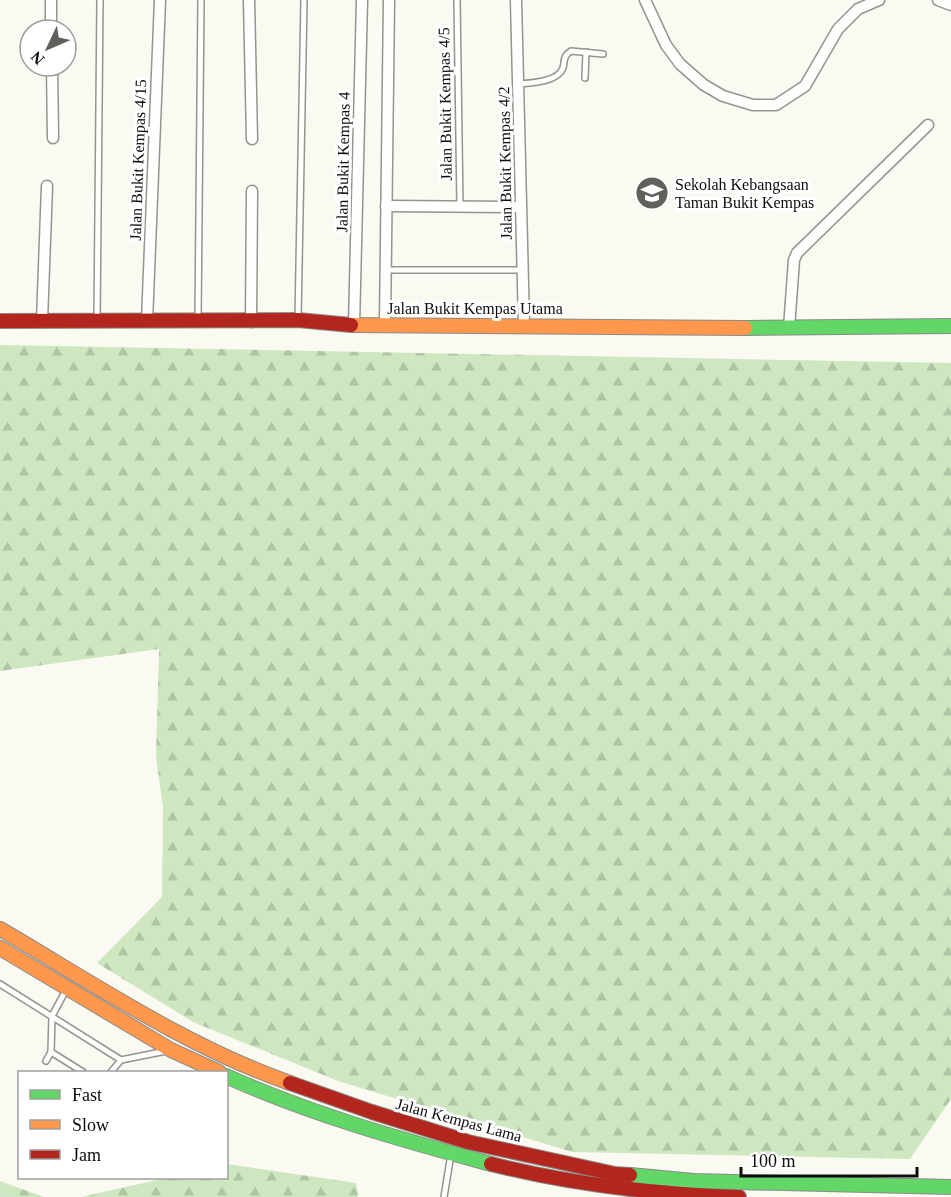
<svg xmlns="http://www.w3.org/2000/svg" width="951" height="1197" font-family="'Times New Roman',serif">
<defs>
<pattern id="forest-firs" width="22" height="20" patternUnits="userSpaceOnUse" patternTransform="scale(1.5)"><rect width="22" height="20" fill="#cee7c1"/><path d="M5 1l3.5 6h-7zM16 11l3.5 6h-7z" fill="#b0c5a5"/></pattern>
</defs>
<rect width="100%" height="100%" fill="#fafaf2"/>
<!-- forest -->
<g fill="url(#forest-firs)">
<polygon points="0,345 951,363 951,1099 910,1159 572,1152 338,1081 193,1022 97,963 162,897 163,808 156,756 159,649 0,671"/>
<polygon points="227,1164 356,1183 358,1197 81,1197 166,1178 226,1178"/>
<polygon points="0,1181 44,1197 0,1197"/>
</g>
<g fill="none" stroke-linecap="round" stroke-linejoin="round">
<defs>
<g id="lane">
<polyline points="457,0 460,207"/>
<polyline points="585,78 586,52"/>
<path d="M519,84c12,-1 39,-2 44,-16 2,-8 0,-12 8,-17l32,3"/>
<polyline points="386,270 522,270"/>
<polyline points="298,319 304,0"/>
<polyline points="97,320 100,0"/>
<polyline points="198,320 201,0"/>
<polyline points="0,984 121,1060"/>
<polyline points="51,1052 83,1072"/>
<polyline points="46,1061 51,1052 52,1016 66,990"/>
<polyline points="111,1072 121,1060 166,1051"/>
<polyline points="444,1197 451,1154"/>
</g>
<g id="street">
<polyline points="51,0 51,30"/>
<polyline points="249,0 252,139"/>
<polyline points="516,0 524,325"/>
<polyline points="645,0 666,45 680,64 704,85 723,96 753,105 776,105 805,86 838,29 858,9 879,0"/>
<polyline points="938,0 951,5"/>
<polyline points="52,66 53,138"/>
<polyline points="386,206 520,207"/>
<polyline points="42,321 47,186"/>
<polyline points="147,321 160,0"/>
<polyline points="251,322 252,191"/>
<polyline points="385,324 389,0"/>
<polyline points="354,325 362,0"/>
<polyline points="789,328 794,260 797,253 928,125"/>
</g>
<g id="fast">
<polyline points="745,328 951,326"/>
<path d="M226,1076c84,38 176,64 265,88"/>
<polyline points="630,1175 694,1181 951,1187"/>
</g>
<g id="slow">
<polyline points="351,325 745,328"/>
<path d="M0,929c94,55 187,118 290,154"/>
<polyline points="0,948 171,1050 219,1072"/>
</g>
<g id="jam">
<polyline points="0,321 298,320 351,325"/>
<polyline points="290,1083 372,1112 468,1142 615,1174 630,1175"/>
<path d="M491,1164c83,21 162,30 248,33"/>
</g>
</defs>
<!-- lane casing -->
<use href="#lane" stroke="#949490" stroke-width="8"/>
<!-- street casing -->
<use href="#street" stroke="#949490" stroke-width="13"/>
<!-- fast casing -->
<use href="#fast" stroke="#8a8a87" stroke-width="16"/>
<!-- slow casing -->
<use href="#slow" stroke="#8a8a87" stroke-width="16"/>
<!-- jam casing -->
<use href="#jam" stroke="#8a8a87" stroke-width="16"/>
<!-- lane -->
<use href="#lane" stroke="#fefefd" stroke-width="5"/>
<!-- street -->
<use href="#street" stroke="#fefefd" stroke-width="10"/>
<!-- fast -->
<use href="#fast" stroke="#63d668" stroke-width="14"/>
<!-- slow -->
<use href="#slow" stroke="#ff974d" stroke-width="14"/>
<!-- jam -->
<use href="#jam" stroke="#b3261e" stroke-width="14"/>
</g>
<!-- icons -->
<defs>
<symbol id="school-disc" viewBox="-11 -11 22 22"><circle r="9.5" fill="#60605d" stroke="#fff"/><path d="M0-5L7-2L0 1L-7-2ZM-4 1L0 2.5L4 1V4Q0 6-4 4Z" fill="#fff"/></symbol>
</defs>
<g fill-rule="evenodd">
<use href="#school-disc" x="633" y="174" width="38" height="38"/>
</g>
<g text-anchor="middle" dominant-baseline="central" stroke-width="6" stroke-linejoin="round" paint-order="stroke">
<!-- street labels -->
<g font-size="16" fill="#0d0d0d" stroke="#fff">
<text transform="translate(445 104) rotate(-91)">Jalan Bukit Kempas 4/5</text>
<text transform="translate(138 160) rotate(-88)">Jalan Bukit Kempas 4/15</text>
<text transform="translate(343 162) rotate(-89)">Jalan Bukit Kempas 4</text>
<text transform="translate(505 163) rotate(-91)">Jalan Bukit Kempas 4/2</text>
<text x="475" y="308">Jalan Bukit Kempas Utama</text>
<text transform="translate(459 1120) rotate(15)">Jalan Kempas Lama</text>
</g>
<!-- poi labels -->
<g font-size="16" fill="#0d0d0d" stroke="#fff" text-anchor="start">
<text x="675" y="184">Sekolah Kebangsaan<tspan x="675" dy="18">Taman Bukit Kempas</tspan></text>
</g>
</g>
<!-- legend -->
<rect x="18" y="1071" width="210" height="108" fill="#ffffff" stroke="#9e9e9e" stroke-width="1.5"/>
<rect x="30" y="1090" width="30" height="9" fill="#63d668" stroke="#9e9e9e" stroke-width="1.5"/>
<text x="72" y="1101" font-size="18" fill="#0d0d0d">Fast</text>
<rect x="30" y="1120" width="30" height="9" fill="#ff974d" stroke="#9e9e9e" stroke-width="1.5"/>
<text x="72" y="1131" font-size="18" fill="#0d0d0d">Slow</text>
<rect x="30" y="1150" width="30" height="9" fill="#b3261e" stroke="#9e9e9e" stroke-width="1.5"/>
<text x="72" y="1161" font-size="18" fill="#0d0d0d">Jam</text>
<!-- north arrow -->
<g transform="translate(48 48) rotate(226)"><circle r="28" fill="#ffffff" stroke="#9e9e9e" stroke-width="1.5"/>
<path d="M0-4.5L10 22L0 15L-10 22Z" fill="#60605d"/>
<text y="-9" font-size="16" font-weight="bold" text-anchor="middle" fill="#0d0d0d">N</text>
</g>
<!-- scale -->
<path d="M741 1167v9h176v-9" fill="none" stroke="#0d0d0d" stroke-width="3"/>
<text x="750" y="1167" font-size="18" fill="#0d0d0d" stroke="#ffffff" stroke-width="4.5" paint-order="stroke">100 m</text>
</svg>
